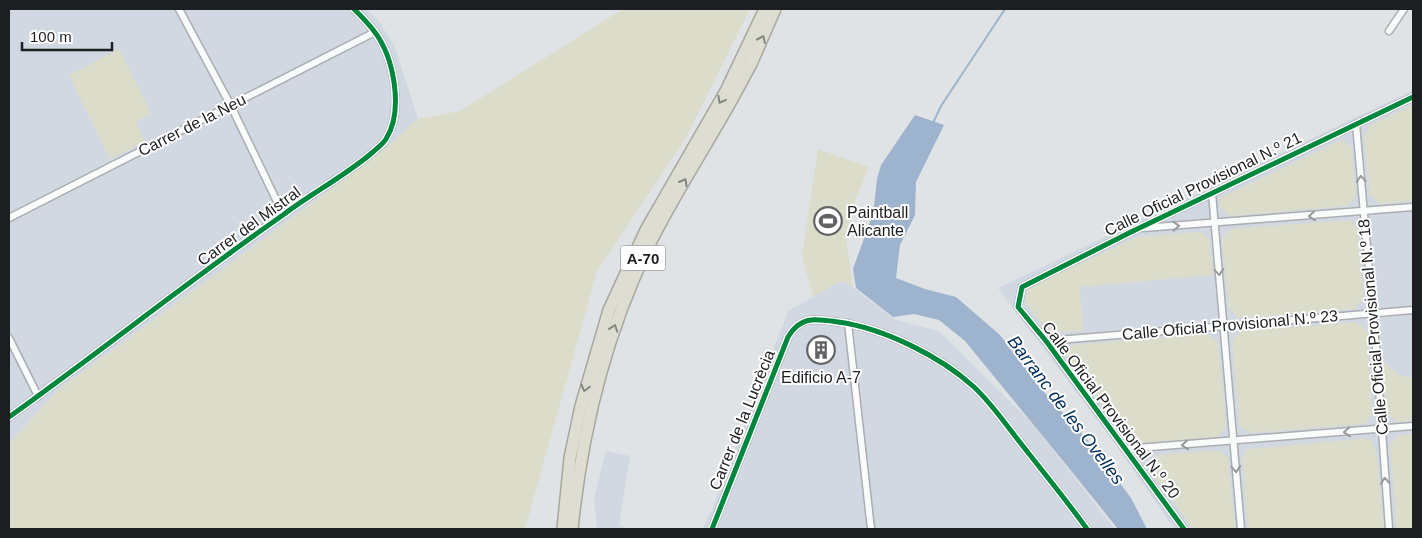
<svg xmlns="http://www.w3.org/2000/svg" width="1422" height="538" font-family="Helvetica,sans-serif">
<rect width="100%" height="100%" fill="#e0e3e6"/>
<!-- built -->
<g fill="#d1d8e1">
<polygon points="9,9 367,9 379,21 395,47 418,119 376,156 57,391 9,444"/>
<polygon points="1413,90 1413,529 1174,529 1121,452 998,288"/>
<polygon points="843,280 896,320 939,331 1033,424 1115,529 702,529 712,509 788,311"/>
<polygon points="606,451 630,456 619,525 627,529 597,529 594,498"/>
</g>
<!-- green -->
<g fill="#dbdcca">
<polygon points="623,9 750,9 686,138 597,271 525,529 9,529 9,444 57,391 376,156 418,119 460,111"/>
<polygon points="119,49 151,113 136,122 145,142 110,159 69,75"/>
<polygon points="1413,105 1413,201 1380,204 1370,195 1364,136 1371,125"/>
<polygon points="1341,140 1351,146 1356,196 1347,206 1230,216 1220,207 1220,198"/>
<polygon points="818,149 869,167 853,206 846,237 853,288 842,280 813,297 802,256"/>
<polygon points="1349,220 1357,227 1364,298 1355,309 1239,318 1229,309 1222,239 1231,229"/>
<path d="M1200,232l9,7 4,36 -133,12 3,44c-39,2 -35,1 -58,-29l3,-14 109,-51z"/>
<polygon points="1356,322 1367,331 1372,411 1371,418 1365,424 1250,433 1240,426 1232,342 1240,331"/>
<polygon points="1208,334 1218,343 1226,427 1217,437 1138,443 1127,438 1066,358 1072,345"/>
<polygon points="1383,361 1399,375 1413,378 1413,420 1397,422 1387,414"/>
<polygon points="1413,434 1413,529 1397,529 1390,445 1398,435"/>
<polygon points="1368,438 1376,450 1384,529 1248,529 1242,457 1249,449"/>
<polygon points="1218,450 1228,458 1235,529 1193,529 1148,468 1155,455"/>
</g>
<!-- water -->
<polygon fill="#9eb3cd" points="915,115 944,125 916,182 915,215 900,245 896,278 925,289 956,297 1000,335 1043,391 1086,438 1131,498 1147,529 1118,529 1064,462 965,341 939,320 914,314 893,317 856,288 853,269 873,214 877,179 881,165"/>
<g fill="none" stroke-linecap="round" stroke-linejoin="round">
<!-- stream -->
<polyline stroke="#9eb3cd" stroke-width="2" points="933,123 941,106 1005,9"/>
<defs>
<g id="street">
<polyline points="179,9 231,106 283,214"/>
<polyline points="1389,31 1404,9"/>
<polyline points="1356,124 1377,359 1389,529"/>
<polyline points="1212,193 1241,529"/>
<polyline points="9,218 375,32"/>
<polyline points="1143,228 1413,207"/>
<polyline points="848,323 871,529"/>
<polyline points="9,338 38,396"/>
<polyline points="1046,341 1413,310"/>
<path d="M9,417c92,-66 181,-137 274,-202 29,-22 62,-39 90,-63 4,-4 10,-8 13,-13 18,-29 8,-82 -12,-108 -6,-8 -13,-15 -20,-22"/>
<polyline points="1125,449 1413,426"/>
<path d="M712,529l76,-192c13,-22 28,-18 50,-15 45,6 102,34 136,65 15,14 28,32 41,49 24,31 49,61 72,93"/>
<polyline points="1184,529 1046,341 1018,307 1022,287 1131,232 1413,97"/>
</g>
<g id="highway">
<polyline points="563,529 570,458 581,406 609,310 646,230 726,91 765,9"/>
<path d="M572,529c10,-99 33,-194 77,-284 26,-53 60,-103 88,-155l14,-26 24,-55"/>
</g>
</defs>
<!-- street casing -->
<use href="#street" stroke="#abaeb1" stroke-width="9"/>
<!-- highway casing -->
<use href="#highway" stroke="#a7a79d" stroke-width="14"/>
<!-- street -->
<use href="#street" stroke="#fafbfb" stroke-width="6"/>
<!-- highway -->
<use href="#highway" stroke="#ddddd2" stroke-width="11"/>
<defs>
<g id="cycleway">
<path d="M9,417c92,-66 181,-137 274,-202 29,-22 62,-39 90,-63 4,-4 10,-8 13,-13 18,-29 8,-82 -12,-108 -6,-8 -13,-15 -20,-22"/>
<path d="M712,529l76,-192c13,-22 28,-18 50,-15 45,6 102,34 136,65 15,14 28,32 41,49 24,31 49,61 72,93"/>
<polyline points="1184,529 1046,341 1018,307 1022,287 1131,232 1413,97"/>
</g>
</defs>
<!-- cycleway casing -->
<use href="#cycleway" stroke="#fff" stroke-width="8"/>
<!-- cycleway -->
<use href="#cycleway" stroke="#00873e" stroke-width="5"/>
</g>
<!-- one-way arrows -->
<defs><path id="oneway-chevron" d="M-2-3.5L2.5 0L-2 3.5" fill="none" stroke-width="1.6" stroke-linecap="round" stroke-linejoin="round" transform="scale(1.25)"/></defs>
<g stroke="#868782">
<use href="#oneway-chevron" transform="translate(762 39) rotate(-66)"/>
<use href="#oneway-chevron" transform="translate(721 100) rotate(119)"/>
<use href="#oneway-chevron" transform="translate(684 182) rotate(-60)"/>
<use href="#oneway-chevron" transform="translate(614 328) rotate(-71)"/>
<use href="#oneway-chevron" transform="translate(585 388) rotate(105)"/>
</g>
<g stroke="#969899">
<use href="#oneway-chevron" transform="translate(1361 179) rotate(-94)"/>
<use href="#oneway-chevron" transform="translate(1312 216) rotate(175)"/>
<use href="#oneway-chevron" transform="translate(1176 226) rotate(-3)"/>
<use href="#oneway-chevron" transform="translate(1219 272) rotate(85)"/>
<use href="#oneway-chevron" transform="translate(1347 432) rotate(175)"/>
<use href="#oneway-chevron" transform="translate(1185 445) rotate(175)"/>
<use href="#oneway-chevron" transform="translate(1236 469) rotate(85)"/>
<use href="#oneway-chevron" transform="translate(1385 481) rotate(-94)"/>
</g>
<!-- icons -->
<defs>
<symbol id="stadium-ring" viewBox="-11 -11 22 22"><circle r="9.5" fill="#fff" stroke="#616366" stroke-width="1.5"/><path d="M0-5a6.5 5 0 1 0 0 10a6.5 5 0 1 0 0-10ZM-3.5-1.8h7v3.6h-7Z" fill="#616366"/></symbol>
<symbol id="building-ring" viewBox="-11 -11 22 22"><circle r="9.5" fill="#fff" stroke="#616366" stroke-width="1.5"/><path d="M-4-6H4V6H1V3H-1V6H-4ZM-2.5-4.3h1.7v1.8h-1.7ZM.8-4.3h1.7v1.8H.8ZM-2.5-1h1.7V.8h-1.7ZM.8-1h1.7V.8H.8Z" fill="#616366"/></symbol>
</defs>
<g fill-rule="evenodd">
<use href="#stadium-ring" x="812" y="205" width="32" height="32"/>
<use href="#building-ring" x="805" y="334" width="32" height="32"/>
</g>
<g text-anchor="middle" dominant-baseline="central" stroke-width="4" stroke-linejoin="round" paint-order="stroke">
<!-- shield labels -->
<rect fill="#fff" stroke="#606264" stroke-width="1" x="620.5" y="245.5" width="45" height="25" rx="4"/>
<g font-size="15" font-weight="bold" fill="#1c1e21">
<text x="643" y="258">A-70</text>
</g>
<!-- street labels -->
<g font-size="16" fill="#1c1e21" stroke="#fff">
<text transform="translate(192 125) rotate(-27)">Carrer de la Neu</text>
<text transform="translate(1203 184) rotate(-26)">Calle Oficial Provisional N.º 21</text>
<text transform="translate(249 226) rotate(-36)">Carrer del Mistral</text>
<text transform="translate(1230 325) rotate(-5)">Calle Oficial Provisional N.º 23</text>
<text transform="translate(1373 327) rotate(-95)">Calle Oficial Provisional N.º 18</text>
<text transform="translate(1111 410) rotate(53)">Calle Oficial Provisional N.º 20</text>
<text transform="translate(742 420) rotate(-68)">Carrer de la Lucrècia</text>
</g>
<!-- poi labels -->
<g font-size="16" fill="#1c1e21" stroke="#fff" text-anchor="start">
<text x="847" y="212">Paintball<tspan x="847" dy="18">Alicante</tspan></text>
<text x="821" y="377" text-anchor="middle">Edificio A-7</text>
</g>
<!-- water labels -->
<g font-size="18" font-style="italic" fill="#032f5c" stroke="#fff">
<text transform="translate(1066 410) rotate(53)">Barranc de les Ovelles</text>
</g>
</g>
<!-- border -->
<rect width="1422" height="538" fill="none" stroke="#1c1e21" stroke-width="20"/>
<!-- scale -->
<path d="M22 42v8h90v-8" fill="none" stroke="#1c1e21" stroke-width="2.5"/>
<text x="30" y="42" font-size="15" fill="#1c1e21" stroke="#ffffff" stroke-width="4" paint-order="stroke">100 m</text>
</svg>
